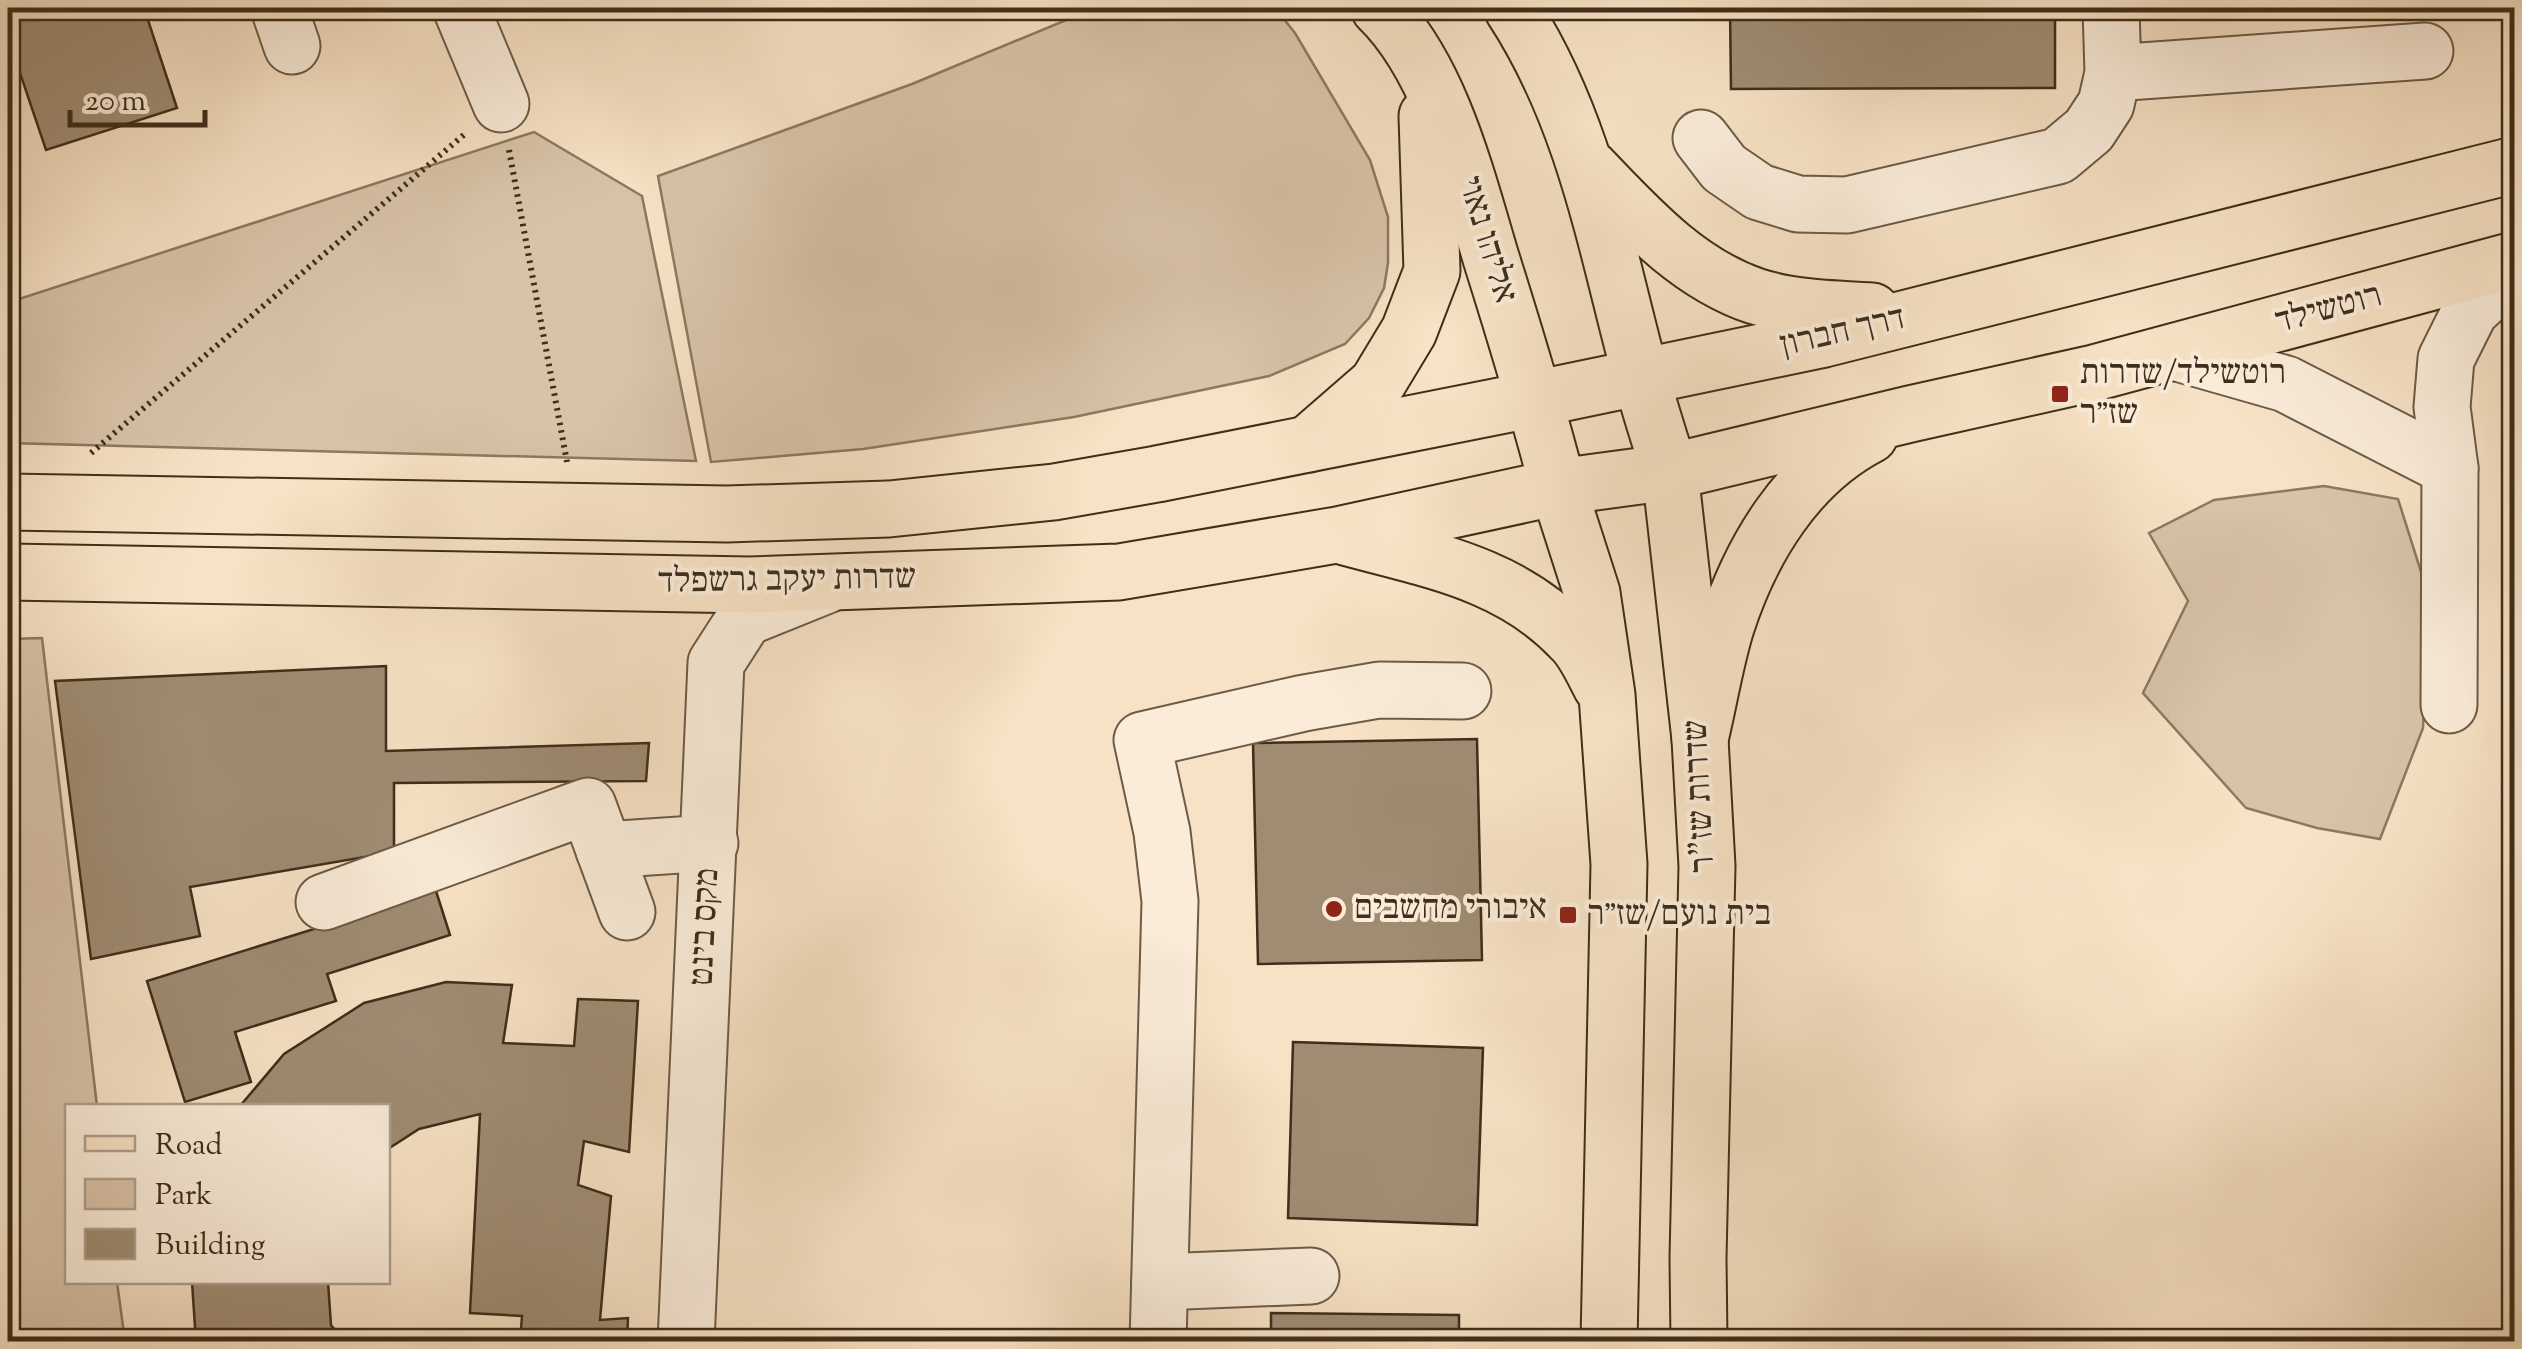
<svg xmlns="http://www.w3.org/2000/svg" width="2522" height="1349" font-family="'Sorts Mill Goudy','Frank Ruhl Libre',serif">
<rect width="100%" height="100%" fill="#f7e2c5"/>
<filter id="stains"><feTurbulence type="fractalNoise" baseFrequency=".002" numOctaves="4"/><feColorMatrix values="0 0 0 0 .2 0 0 0 0 .09 0 0 0 0 .02 0 0 0 .5 -.17"/></filter>
<radialGradient id="worn" r=".72"><stop offset=".6" stop-color="#630" stop-opacity="0"/><stop offset="1" stop-color="#630" stop-opacity=".3"/></radialGradient>
<!-- green -->
<g fill="#d8c3a8" stroke="#8c7862" stroke-width="2.5">
<polygon points="1095,8 1275,8 1295,33 1370,160 1388,217 1388,263 1384,288 1369,318 1345,344 1269,376 1074,417 863,449 711,462 658,176 912,84"/>
<polygon points="534,132 642,196 696,461 8,443 8,289 13,301"/>
<polygon points="2324,486 2398,499 2429,597 2423,728 2380,839 2317,828 2246,808 2143,693 2188,601 2149,533 2214,500"/>
<polygon points="42,638 97,1106 68,1106 68,1282 117,1282 125,1341 8,1341 8,639"/>
</g>
<!-- building -->
<g fill="#9f8c73" stroke="#3f2e1b" stroke-width="2.5">
<polygon points="8,8 144,8 177,108 46,150 18,67 8,70"/>
<polygon points="1730,8 2055,8 2055,88 1731,89"/>
<rect x="2496" y="8" width="18" height="7"/>
<polygon points="386,666 386,751 649,743 646,781 394,783 394,852 190,887 200,936 91,959 55,681"/>
<polygon points="1477,739 1482,960 1258,964 1253,743"/>
<polygon points="436,891 450,935 327,974 336,1001 235,1032 251,1082 185,1102 147,981"/>
<polygon points="446,982 512,985 503,1043 574,1046 578,999 638,1001 629,1152 584,1141 578,1185 611,1196 600,1320 628,1318 627,1342 520,1342 522,1316 470,1313 480,1114 419,1129 388,1149 388,1106 240,1106 284,1054 364,1003"/>
<polygon points="1293,1042 1483,1048 1477,1225 1288,1218"/>
<polygon points="192,1282 328,1282 331,1325 344,1342 196,1342"/>
<polygon points="1271,1313 1459,1315 1459,1342 1271,1342"/>
</g>
<g fill="none" stroke-linecap="round" stroke-linejoin="round">
<defs>
<g id="minor">
<polyline points="279,8 292,46"/>
<polyline points="461,8 501,104"/>
<polyline points="2113,73 2425,51"/>
<polyline points="1701,138 1724,168 1759,192 1798,204 1847,205 2058,156 2089,130 2106,104 2113,73 2111,8"/>
<polyline points="2174,352 2286,384 2450,468"/>
<polyline points="2449,705 2450,468 2442,407 2446,359 2470,311 2514,270"/>
<polyline points="604,850 710,843"/>
<polyline points="324,902 588,806 627,912"/>
<polyline points="1160,1282 1311,1276"/>
<polyline points="686,1342 716,663 745,618 827,585"/>
<polyline points="1158,1342 1170,901 1162,832 1142,740 1304,703 1379,690 1463,691"/>
</g>
<g id="major">
<polyline points="1670,472 1700,739 1707,866 1698,1258 1699,1342"/>
<polyline points="8,502 727,514 889,509 1054,492 1157,474 1535,399"/>
<path d="M1345,537c84,23 166,36 228,103 12,12 20,31 28,46"/>
<polyline points="8,572 750,585 1119,572 1337,535 1558,487 1592,593 1607,695 1619,864 1609,1342"/>
</g>
<g id="highway">
<path d="M1379,8c61,59 88,170 112,250 24,76 47,152 67,229l112,-15 240,-58 184,-41 420,-113"/>
<path d="M1512,8c74,113 94,240 129,369 9,32 19,64 29,95"/>
<path d="M1590,168c48,50 97,105 165,128 37,12 78,13 117,15"/>
<polyline points="1535,399 1824,339 2514,165"/>
<polyline points="1308,444 1377,384 1409,331 1432,271 1427,116"/>
<path d="M1700,739c9,-37 15,-76 26,-112 25,-78 71,-154 144,-192"/>
</g>
</defs>
<!-- minor casing -->
<use href="#minor" stroke="#6d5b46" stroke-width="59"/>
<!-- major casing -->
<use href="#major" stroke="#3f2e1b" stroke-width="59"/>
<!-- highway casing -->
<use href="#highway" stroke="#3f2e1b" stroke-width="59"/>
<!-- path -->
<g stroke="#3f2e1b" stroke-width="6" stroke-dasharray="2.5 5" stroke-linecap="butt">
<polyline points="509,150 567,462"/>
<polyline points="91,453 466,133"/>
</g>
<!-- minor -->
<use href="#minor" stroke="#faecd9" stroke-width="55"/>
<!-- major -->
<use href="#major" stroke="#f7e2c5" stroke-width="55"/>
<!-- highway -->
<use href="#highway" stroke="#f7e2c5" stroke-width="55"/>
</g>
<!-- markers -->
<g fill="#8f2418" stroke="#faecd9" stroke-width="4">
<rect x="2050" y="384" width="20" height="20" rx="5"/>
<circle cx="1334" cy="909" r="10"/>
<rect x="1558" y="905" width="20" height="20" rx="5"/>
</g>
<g text-anchor="middle" dominant-baseline="central" stroke-width="8" stroke-linejoin="round" paint-order="stroke">
<!-- street labels -->
<g font-size="35" fill="#3f2e1b" stroke="#faecd9">
<text transform="translate(1486 240) rotate(73)">אליהו נאוי</text>
<text transform="translate(2329 310) rotate(-15)">רוטשילד</text>
<text transform="translate(1843 333) rotate(-13)">דרך חברון</text>
<text transform="translate(787 581) rotate(-1)">שדרות יעקב גרשפלד</text>
<text transform="translate(1701 796) rotate(-93)">שדרות שז"ר</text>
<text transform="translate(706 927) rotate(-87)">מקס בינט</text>
</g>
<!-- poi labels -->
<g font-size="35" fill="#3f2e1b" stroke="#faecd9" text-anchor="start">
<text x="2080" y="374">רוטשילד/שדרות<tspan x="2080" dy="40">שז״ר</tspan></text>
<text x="1354" y="909">איבורי מחשבים</text>
<text x="1588" y="915">בית נועם/שז״ר</text>
</g>
</g>
<!-- margin -->
<rect width="2522" height="1349" fill="none" stroke="#f7e2c5" stroke-width="40"/>
<rect x="10" y="10" width="2502" height="1329" fill="none" stroke="#3f2e1b" stroke-width="5"/>
<rect x="20" y="20" width="2482" height="1309" fill="none" stroke="#3f2e1b" stroke-width="2.5"/>
<!-- legend -->
<rect x="65" y="1104" width="325" height="180" fill="#faecd9" stroke="#afa08d" stroke-width="2.5"/>
<rect x="85" y="1136" width="50" height="15" fill="#f7e2c5" stroke="#afa08d" stroke-width="2.5"/>
<text x="155" y="1154" font-size="30" fill="#3f2e1b">Road</text>
<rect x="85" y="1179" width="50" height="30" fill="#d8c3a8" stroke="#afa08d" stroke-width="2.5"/>
<text x="155" y="1204" font-size="30" fill="#3f2e1b">Park</text>
<rect x="85" y="1229" width="50" height="30" fill="#9f8c73" stroke="#afa08d" stroke-width="2.5"/>
<text x="155" y="1254" font-size="30" fill="#3f2e1b">Building</text>
<!-- scale -->
<path d="M70 110v15h135v-15" fill="none" stroke="#3f2e1b" stroke-width="5"/>
<text x="85" y="110" font-size="30" fill="#3f2e1b" stroke="#faecd9" stroke-width="8" paint-order="stroke">20 m</text>
<rect width="100%" height="100%" filter="url(#stains)"/>
<rect width="100%" height="100%" fill="url(#worn)"/>
</svg>
